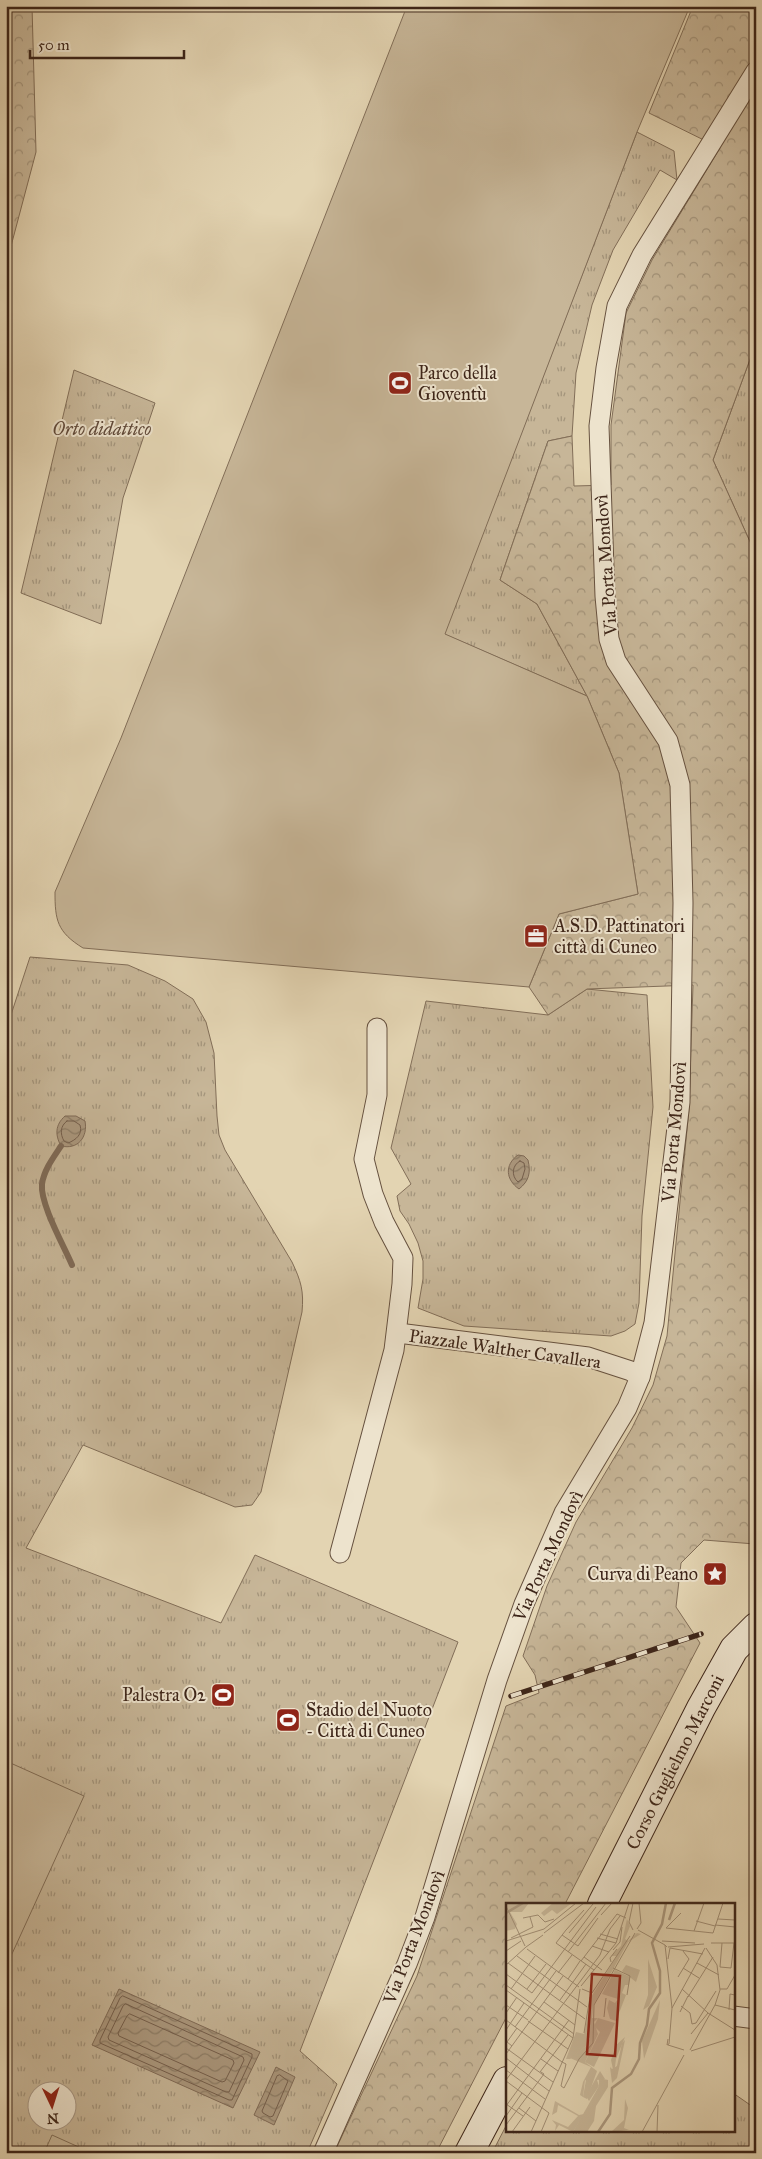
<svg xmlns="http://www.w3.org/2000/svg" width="762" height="2159" font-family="'IM FELL Great Primer',serif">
<defs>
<pattern id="grass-tufts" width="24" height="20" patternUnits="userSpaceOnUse" patternTransform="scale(1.25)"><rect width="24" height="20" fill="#c7b698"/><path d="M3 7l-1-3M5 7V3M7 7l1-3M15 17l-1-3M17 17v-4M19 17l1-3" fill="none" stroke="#a3947b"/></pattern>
<pattern id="forest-crowns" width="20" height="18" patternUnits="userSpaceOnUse" patternTransform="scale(1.25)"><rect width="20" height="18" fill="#c7b698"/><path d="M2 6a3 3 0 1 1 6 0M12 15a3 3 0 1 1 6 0" fill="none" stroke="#a3947b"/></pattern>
<pattern id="water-waves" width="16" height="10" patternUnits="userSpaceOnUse" patternTransform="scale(1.25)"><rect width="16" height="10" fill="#ab987e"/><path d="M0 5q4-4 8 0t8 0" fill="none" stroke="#8c7c66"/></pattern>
</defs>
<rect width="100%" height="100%" fill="#e3d4b2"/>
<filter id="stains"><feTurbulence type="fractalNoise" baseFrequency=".004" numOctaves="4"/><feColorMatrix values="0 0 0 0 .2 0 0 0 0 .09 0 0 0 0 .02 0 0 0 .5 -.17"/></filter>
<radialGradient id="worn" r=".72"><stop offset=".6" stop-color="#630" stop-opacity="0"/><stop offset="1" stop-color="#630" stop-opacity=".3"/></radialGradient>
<!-- grass -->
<g fill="url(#grass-tufts)" stroke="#826e58" fill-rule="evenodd">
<polygon points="637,132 674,151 677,180 660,170 613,250 592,305 576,373 572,436 548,441 500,580 537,604 587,696 444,634"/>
<polygon points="756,343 756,555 713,460"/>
<polygon points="74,370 155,403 123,498 101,624 21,593"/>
<path d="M30,957l98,8 37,16 28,18 13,23 8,31 3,63 2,19 6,15 67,112c9,19 12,29 10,50l-41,180 -9,13 -17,2 -152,-62 -57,103 195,75 34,-68 203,87 -158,409 37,33 -30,69h-301v-1123zM38,2092h30v30h-30z"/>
<polygon points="587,989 647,995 653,1107 642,1216 639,1303 635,1324 625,1331 611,1336 464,1326 418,1308 423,1279 423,1261 418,1243 409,1224 400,1211 397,1196 411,1184 391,1148 426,1001 548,1015"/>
<polygon points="733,2093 756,2109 756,2153 492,2153 507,2124 507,2130 733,2130"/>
</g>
<!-- forest -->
<g fill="url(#forest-crowns)" stroke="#826e58">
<polygon points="6,6 32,6 36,152 6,265"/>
<polygon points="693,6 756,6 756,343 713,460 756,555 756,1541 755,1544 704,1540 681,1563 676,1607 700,1643 565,1904 507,1904 507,2016 436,2153 334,2153 417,1976 506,1706 539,1693 535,1675 523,1656 547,1586 576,1522 632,1428 653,1385 667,1336 689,1109 693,985 587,989 548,1015 529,987 559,914 638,894 619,773 587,696 537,604 500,580 548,441 572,436 574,486 611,485 611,425 626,313 652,260 720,148 649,113"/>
</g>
<!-- pitch -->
<g fill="#c7b698" stroke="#826e58">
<path d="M407,6h283l-53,126 -192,502 142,62 32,77 19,121 -79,20 -30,73 -446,-39c-26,-16 -28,-28 -28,-56l66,-154z"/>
<polygon points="6,1761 84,1796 6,1967"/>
<polygon points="52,2135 92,2153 44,2153"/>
</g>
<!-- water -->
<g fill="url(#water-waves)" stroke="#7f6a56">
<path d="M65,1116h11l9,5c3,16 -7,29 -24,25 -6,-11 -6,-21 4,-30z"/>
<path d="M518,1155l6,1 4,4c3,13 1,21 -9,29 -13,-9 -15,-24 -1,-34z"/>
<polygon points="119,1989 260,2052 233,2108 92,2045"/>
<polygon points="276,2067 295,2077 274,2125 254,2115"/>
</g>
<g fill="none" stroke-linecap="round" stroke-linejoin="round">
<!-- shore -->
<g stroke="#745e4c" stroke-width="1">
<path d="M67,1121h7l6,4c3,9 -4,15 -12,18l-4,-2c-4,-7 -4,-15 3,-20z"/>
<path d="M520,1161l4,2 1,6 -3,10 -4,3c-7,-6 -6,-17 2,-21z"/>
<polygon points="123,1996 252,2054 252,2057 232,2100 229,2100 100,2043 100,2040 120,1998"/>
<polygon points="126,2004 243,2057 244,2060 229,2092 226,2092 109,2040 108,2037 123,2006"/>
<polygon points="130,2014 233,2060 234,2063 225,2081 222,2082 119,2036 118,2033 127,2016"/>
<polygon points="280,2075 288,2081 273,2116 270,2117 263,2113 262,2111 277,2076"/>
</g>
<!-- stream -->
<path stroke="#7f6a56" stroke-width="6" d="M61,1146c-8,12 -17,24 -19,38 -2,20 22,62 30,81"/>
<defs>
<g id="street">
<polyline points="398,1333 588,1357 631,1371 640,1377"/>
<polyline points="340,1553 394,1350 402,1284 403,1258 384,1222 373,1194 364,1159 377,1095 377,1028"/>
<polyline points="733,2016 756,2019"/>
<polyline points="323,2153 407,1964 425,1917 497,1680 524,1604 564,1513 627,1408 640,1377 654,1323 680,1102 683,903 680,785 668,741 616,661 609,639 605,596 599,426 606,368 617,306 642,255 756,71"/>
</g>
<g id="secondary">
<polyline points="602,1904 701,1708 734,1649 756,1627"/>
<polyline points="469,2153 507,2081"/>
</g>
</defs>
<!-- street casing -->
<use href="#street" stroke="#66513f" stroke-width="21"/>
<!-- secondary casing -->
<use href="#secondary" stroke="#3d2519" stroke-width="30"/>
<!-- street -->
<use href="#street" stroke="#ede3cd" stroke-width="19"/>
<!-- secondary -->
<use href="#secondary" stroke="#ede3cd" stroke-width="28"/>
<defs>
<polyline id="rail" points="511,1696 701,1634"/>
</defs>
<!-- rail casing -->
<use href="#rail" stroke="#3d2519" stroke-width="5.5"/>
<!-- rail -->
<use href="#rail" stroke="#ede3cd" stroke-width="4" stroke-dasharray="11" stroke-linecap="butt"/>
</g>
<!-- icons -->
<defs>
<symbol id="stadium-square" viewBox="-11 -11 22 22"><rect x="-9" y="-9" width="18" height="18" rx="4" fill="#8f2418" stroke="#ede3cd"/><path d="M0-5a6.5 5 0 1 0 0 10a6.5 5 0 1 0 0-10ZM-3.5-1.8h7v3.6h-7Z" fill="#fff"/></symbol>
<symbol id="office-square" viewBox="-11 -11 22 22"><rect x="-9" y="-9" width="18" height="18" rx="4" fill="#8f2418" stroke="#ede3cd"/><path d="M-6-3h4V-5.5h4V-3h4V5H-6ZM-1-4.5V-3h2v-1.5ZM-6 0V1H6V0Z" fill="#fff"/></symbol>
<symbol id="sight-square" viewBox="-11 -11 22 22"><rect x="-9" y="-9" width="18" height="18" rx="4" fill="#8f2418" stroke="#ede3cd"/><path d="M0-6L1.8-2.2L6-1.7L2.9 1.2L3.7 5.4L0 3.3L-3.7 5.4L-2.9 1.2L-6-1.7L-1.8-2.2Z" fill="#fff"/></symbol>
</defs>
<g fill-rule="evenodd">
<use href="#stadium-square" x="386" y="369" width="28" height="28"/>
<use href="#office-square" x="522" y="922" width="28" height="28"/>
<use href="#sight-square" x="701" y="1560" width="28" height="28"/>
<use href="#stadium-square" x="209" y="1681" width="28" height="28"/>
<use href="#stadium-square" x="274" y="1706" width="28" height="28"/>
</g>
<g text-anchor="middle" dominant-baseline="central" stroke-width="4" stroke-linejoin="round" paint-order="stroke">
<!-- poi labels -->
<g font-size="18" fill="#3d2519" stroke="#ede3cd" text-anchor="start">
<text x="418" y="373">Parco della<tspan x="418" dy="21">Gioventù</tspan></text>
<text x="554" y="926">A.S.D. Pattinatori<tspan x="554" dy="21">città di Cuneo</tspan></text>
<text x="698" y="1574" text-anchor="end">Curva di Peano</text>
<text x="206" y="1695" text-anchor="end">Palestra O2</text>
<text x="306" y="1710">Stadio del Nuoto<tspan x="306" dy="21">- Città di Cuneo</tspan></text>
</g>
<!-- park labels -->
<g font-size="18" font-style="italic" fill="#604939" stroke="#ede3cd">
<text x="102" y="429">Orto didattico</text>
</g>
<!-- street labels -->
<g font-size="18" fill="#3d2519" stroke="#ede3cd">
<text transform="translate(606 565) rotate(-94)">Via Porta Mondovì</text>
<text transform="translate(674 1132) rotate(-85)">Via Porta Mondovì</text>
<text transform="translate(505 1349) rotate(8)">Piazzale Walther Cavallera</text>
<text transform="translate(548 1556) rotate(-65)">Via Porta Mondovì</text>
<text transform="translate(675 1762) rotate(-63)">Corso Guglielmo Marconi</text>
<text transform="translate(414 1937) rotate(-69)">Via Porta Mondovì</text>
</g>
</g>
<!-- overview -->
<g transform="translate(506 1903)">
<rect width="229" height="229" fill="#e3d4b2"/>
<path d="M120,62l14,5 -4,12 -14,-11zM109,67l15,7 -1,8h-4l-3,8 4,2 -10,26 -6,-2 -3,-11 2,-8 6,3 3,-4 -16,-5zM79,127l5,7 -4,9 -16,13h-4l10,-27 8,2zM119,137l-8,38 -5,5 -2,-16 2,2 5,-3 5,-23zM91,168l-10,28 -4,-2 3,-17zM93,175l9,2v7l-12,19 -2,15 -7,11h-14l26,-46zM119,196l3,9 -4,20 5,2 -18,2 13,-12z" fill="#c7b698"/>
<path d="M0,0h23l-7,9h-12l7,12 -2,5 -9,2zM47,0h19l-15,11 -5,-4 -8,6 -3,-3zM121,16l3,7 -5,13 3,2 9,-8 4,1 -13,8 -35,64 -1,12h6l-4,4 4,12 -13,28 12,9 -7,12 -5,-3 -2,17 -3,-2 3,-13 8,-15 -21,-9 16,-12 4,-8 -5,-8 6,-33 26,-41h-6l10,-10zM142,56l9,28 -8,19 -6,4 5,-15zM154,97l-2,19 -14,40 -2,-18zM119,134l-9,22 -2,15 -3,-14 5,-15zM94,168l5,8 -8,1 2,6 -10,15 -3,-5zM49,198l24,14 5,-1 -11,18 -14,-7 -4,6 1,-6 -4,-5 16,7 10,-11 -20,-11 -1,7 -5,3z" fill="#c7b698"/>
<path d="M92,115l17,5 -21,44 -9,-5 15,-30 -6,-6z" fill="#c7b698"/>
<path fill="none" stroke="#ab987e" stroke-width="2.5" d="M0,10l17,-10M163,17l6,-17M92,229l12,-18 2,-26 19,-14 8,-15 1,-16 7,-18 2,-16 11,-16v-22l-8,-28 10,-19 4,-21"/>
<path fill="none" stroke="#a18e75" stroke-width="1" d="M127,0l-4,19 4,8M0,3l19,40M95,12l11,-12M17,15l15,-3 7,7 9,-3M212,16l17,1M190,18l19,5M209,22l20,2M160,25l47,5M160,25l15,-15M131,26l4,-6 -2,-20M60,27l-10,13 38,27M60,27l18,-20M132,27l27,15M188,28l10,-28M38,30l40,-30M63,30l24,-29M207,30l10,-30M94,31l18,5M56,32l16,11 20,-28M5,35l22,-11 -3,-10M91,35l19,5M0,38l38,-12 32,-26M156,38l33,2M205,40h24M86,43l17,6M20,44l17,-12M161,44l-2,-2 7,63 -3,36 -2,1 1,-6M162,44l36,-3M21,46l52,38M107,47l7,-8 2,-15M0,48l15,-10M62,49l38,-49M11,53l70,51M78,54l18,13M162,56l2,-11 33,6M75,58l36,-47 9,4M105,59l-1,-4 7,-9M2,60l77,56M191,60l22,12M0,62l20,-18M214,64l11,1 3,-25M214,64l2,-24M107,65l17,8 -3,19M177,65l16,10M52,70l14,-18M0,71l26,19 64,-86M172,74l11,-18 -6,-8M62,76l12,-18M0,82l68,49M75,83l35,-43 13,-40M5,86l24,-33M21,86l19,-25M76,86l10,4 38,-57M176,86l26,24 27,17M214,86h7l8,-14M0,87l67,48M182,94l25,-40M54,97l26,-36M38,99l31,23M0,102l22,15M209,102l20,5M175,103l9,7 2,11 4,-1 20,-32M166,105l33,-60M223,107l1,-16 5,1M174,109l8,-16M0,110l11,-16M98,114l2,-19M0,117l16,12 -16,22M22,118l40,28M9,124l41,-56M0,127l18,-27M78,130l6,-36M185,131l17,-21M162,142l16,5M6,143l-5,-4 10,-14M0,145l47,34M184,147l25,-45 5,-15 -3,-25 -11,-17M185,148l44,-14M0,155l43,33M35,156l17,12M56,159l4,2 -5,22 3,2 15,-29 14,-16 1,-38 41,-72M56,159l-40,-30 41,-56M0,167l39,29M34,169l28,-37M0,177l94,-125 10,-26 10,-13M0,178l43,32 -8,19M0,201l17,12M0,203l63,-86M13,205l17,13M0,213l16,-23M0,222l38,-51 -3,-2M6,229l18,-25M25,229l42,-94 7,-49M136,229l42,-77M151,229l1,-27"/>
<path fill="#8f2418" fill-opacity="0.15" stroke="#8f2418" stroke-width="2.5" d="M86,71l28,2 -5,80 -28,-2z"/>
<rect width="229" height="229" fill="none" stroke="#3d2519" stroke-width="2.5"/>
</g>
<!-- margin -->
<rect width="762" height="2159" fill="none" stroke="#e3d4b2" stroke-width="25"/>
<rect x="8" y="8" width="747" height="2144" fill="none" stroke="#3d2519" stroke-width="2.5"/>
<rect x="12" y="12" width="737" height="2134" fill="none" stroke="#3d2519"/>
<!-- north arrow -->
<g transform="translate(52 2106) rotate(176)"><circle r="24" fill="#ede3cd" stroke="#a79785"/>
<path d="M0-4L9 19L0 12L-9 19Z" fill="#8f2418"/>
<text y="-8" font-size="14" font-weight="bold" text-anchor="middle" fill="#3d2519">N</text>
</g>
<!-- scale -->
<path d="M30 50v8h154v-8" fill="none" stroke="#3d2519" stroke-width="2.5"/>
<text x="38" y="50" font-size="15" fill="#3d2519" stroke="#ede3cd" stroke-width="4" paint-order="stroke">50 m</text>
<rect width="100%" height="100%" filter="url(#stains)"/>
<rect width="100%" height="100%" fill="url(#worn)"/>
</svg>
